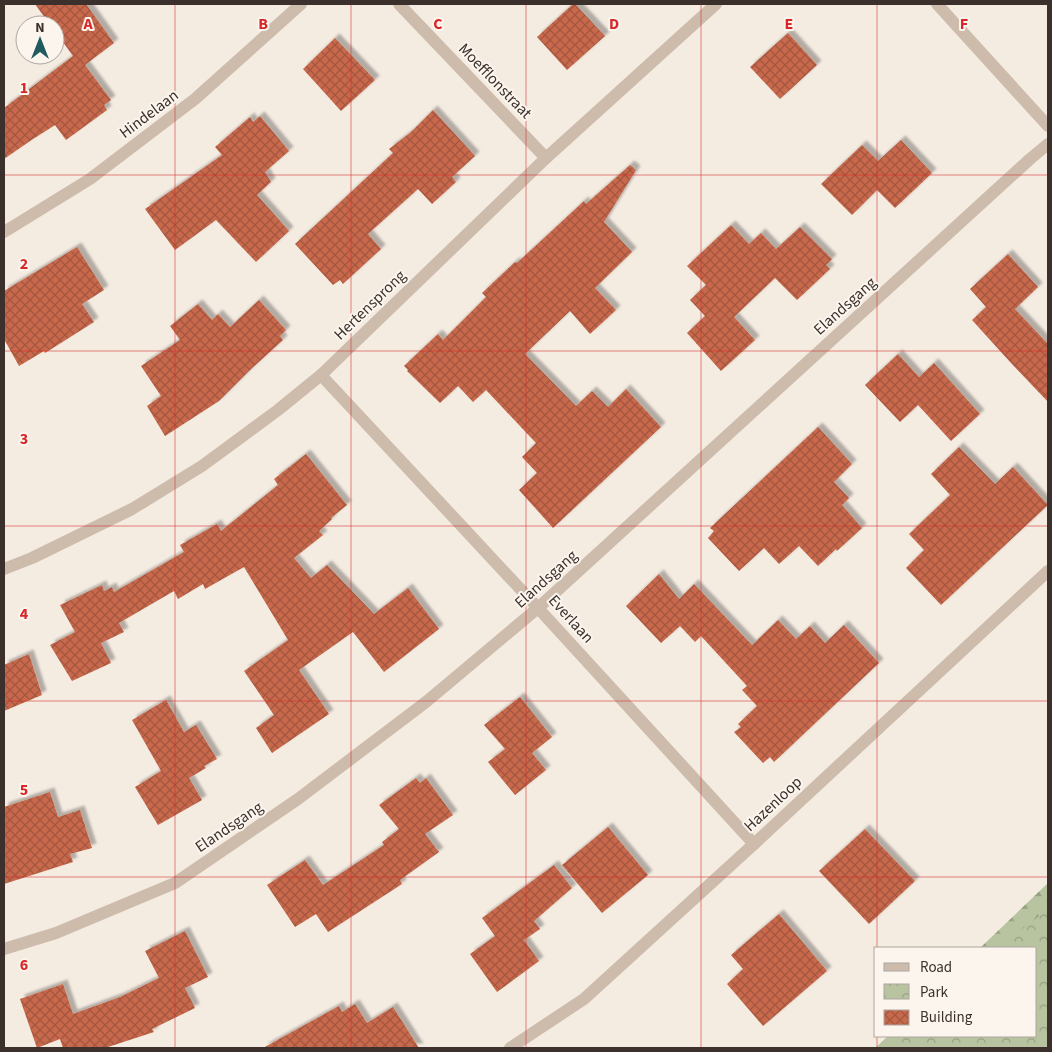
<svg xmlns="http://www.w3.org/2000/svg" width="1052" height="1052" font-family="'Source Sans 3',sans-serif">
<defs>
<pattern id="forest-firs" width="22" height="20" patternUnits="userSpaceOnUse" patternTransform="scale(1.25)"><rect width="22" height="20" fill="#b8c4a0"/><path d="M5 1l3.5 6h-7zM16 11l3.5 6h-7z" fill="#97a083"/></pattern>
<pattern id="park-crowns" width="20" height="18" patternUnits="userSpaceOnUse" patternTransform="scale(1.25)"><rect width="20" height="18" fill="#b8c4a0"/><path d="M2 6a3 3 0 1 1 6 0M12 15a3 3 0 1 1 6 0" fill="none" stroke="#97a083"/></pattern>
<pattern id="building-cross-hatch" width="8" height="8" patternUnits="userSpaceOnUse" patternTransform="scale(1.25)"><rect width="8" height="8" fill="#c8694b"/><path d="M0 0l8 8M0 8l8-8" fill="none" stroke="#a4573f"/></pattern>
<filter id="shadow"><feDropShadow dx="4.5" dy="-4.5" stdDeviation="1" flood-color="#0004"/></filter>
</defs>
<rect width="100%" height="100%" fill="#f4ebe1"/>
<!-- forest -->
<polygon fill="url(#forest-firs)" points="1048,883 1048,1048 875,1048 888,1036 1036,1036 1036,948 980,948"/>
<!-- park -->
<polygon fill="url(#park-crowns)" points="1048,909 1048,1048 883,1048 891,1036 1036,1036 1036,948 998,948"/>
<!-- building -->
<g fill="url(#building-cross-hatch)" filter="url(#shadow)">
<polygon points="35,4 86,4 114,43 85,65 111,100 104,105 107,110 66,140 55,125 30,141 4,159 4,108 73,56 55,31 55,25 50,25"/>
<polygon points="573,4 575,4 605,36 567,70 537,37"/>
<polygon points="788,33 817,65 780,99 750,67"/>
<polygon points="335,38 375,80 341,111 303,69"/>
<polygon points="433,110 475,156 452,177 456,182 432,204 418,189 368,234 381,249 343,284 340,280 333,285 295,244 393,153 389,149 411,132"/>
<polygon points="260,116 289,151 265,172 271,182 257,195 289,231 256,262 216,220 175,250 145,209 222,155 215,147 250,117 253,122"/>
<polygon points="901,140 932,173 895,208 877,190 852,215 821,184 862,145 878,161"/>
<polygon points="630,165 636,170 604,222 632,252 595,288 616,310 590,334 570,311 525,354 576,406 592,391 608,407 626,389 661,427 553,528 519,490 537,473 522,457 536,443 486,390 473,402 458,386 440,403 407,371 408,370 404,366 438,334 443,340 486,297 482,293 515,262 517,263 584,201 586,204"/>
<polygon points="731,225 749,244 761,233 776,249 800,227 832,259 826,265 830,269 797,300 775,278 734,317 755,340 721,371 687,333 705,316 690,300 706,285 687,266"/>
<polygon points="77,247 104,290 82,304 94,322 45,353 44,351 19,366 4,339 4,291"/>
<polygon points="1008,254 1038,287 1015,309 1048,344 1048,402 1011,363 972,320 986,307 970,289"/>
<polygon points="259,300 286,330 280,336 283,340 250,370 219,401 165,436 147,406 161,396 141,366 180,340 170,326 198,304 212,320 218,314 230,327"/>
<polygon points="898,354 919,377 934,363 980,414 951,441 918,405 900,422 865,385"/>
<polygon points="818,427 852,464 834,482 849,498 842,505 862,528 837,551 836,549 818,566 799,546 779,564 764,548 739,571 708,538 714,531 710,528"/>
<polygon points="959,447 995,484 1013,467 1048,505 941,605 906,568 924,550 909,534 950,495 931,474"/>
<polygon points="306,454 347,505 331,518 332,519 319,531 323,535 294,558 311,578 327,565 374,614 408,588 439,629 384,672 353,632 299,670 329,714 272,753 256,728 274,715 244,671 288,640 244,567 205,589 203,584 178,599 174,591 119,623 124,632 101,643 111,663 72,681 50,645 75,632 60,605 102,585 104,591 112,587 114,592 184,552 180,545 217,524 221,531 278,485 274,479"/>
<polygon points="659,574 679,599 694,584 752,645 778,620 796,639 810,626 825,643 844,625 879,663 774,762 770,757 763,763 734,732 741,727 738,724 757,706 742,690 747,686 701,636 695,642 680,626 661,643 626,606"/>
<polygon points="29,654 42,695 4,711 4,665"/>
<polygon points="520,697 552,737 532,753 546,770 515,795 488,762 505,749 484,725"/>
<polygon points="166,700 184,732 196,725 217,759 204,766 206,768 189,778 202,800 158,825 135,787 161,771 132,720"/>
<polygon points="416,778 420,783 426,778 453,815 425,834 439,852 400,880 402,884 328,932 316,914 295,927 267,885 305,860 323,885 384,845 382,842 399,829 379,805"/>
<polygon points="50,792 58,817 80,810 92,848 70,854 73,862 4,884 4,807"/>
<polygon points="608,827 648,875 602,913 562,865"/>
<polygon points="865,829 915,881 869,924 819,871"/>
<polygon points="554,865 572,888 534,921 540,929 524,940 539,961 497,992 470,954 495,936 482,918"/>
<polygon points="779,914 827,971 763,1026 727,984 743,969 731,955"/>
<polygon points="185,931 208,977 185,988 195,1008 152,1029 154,1032 105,1048 63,1048 60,1039 37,1048 20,999 63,984 73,1014 120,997 159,978 145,951"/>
<polygon points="355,1004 367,1023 393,1007 419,1048 263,1048 339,1006 342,1012"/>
</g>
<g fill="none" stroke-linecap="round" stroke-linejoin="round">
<!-- minor -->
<g stroke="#cdbbac" stroke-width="12">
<polyline points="399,4 546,158"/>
<polyline points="4,232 90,179 195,99 301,4"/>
<polyline points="321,375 538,608 754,844"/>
<polyline points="4,569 32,558 132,509 202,466 278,410 321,375 546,158 716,4"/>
<polyline points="4,949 56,933 175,883 298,799 426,702 538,608 1030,159 1048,144"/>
<polyline points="510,1048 584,999 754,844 1048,571"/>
</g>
<!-- tertiary -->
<polyline stroke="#cdbbac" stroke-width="12" points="937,4 1048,126"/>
</g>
<!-- grid -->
<path fill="none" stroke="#d62828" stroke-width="1" stroke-opacity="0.55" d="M175,4v1044M351,4v1044M526,4v1044M701,4v1044M877,4v944M4,175h1044M4,351h1044M4,526h1044M4,701h1044M4,877h1044M877,1036v12"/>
<g text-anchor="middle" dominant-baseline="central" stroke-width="4" stroke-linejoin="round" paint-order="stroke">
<!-- street labels -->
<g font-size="16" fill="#3b302b" stroke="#fbf5ee">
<text transform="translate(495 81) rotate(46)">Moefflonstraat</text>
<text transform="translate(149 114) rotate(-37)">Hindelaan</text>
<text transform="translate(370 305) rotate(-44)">Hertensprong</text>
<text transform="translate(845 306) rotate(-42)">Elandsgang</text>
<text transform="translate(546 579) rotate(-42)">Elandsgang</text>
<text transform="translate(571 619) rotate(48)">Everlaan</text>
<text transform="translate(773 804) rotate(-43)">Hazenloop</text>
<text transform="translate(229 827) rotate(-34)">Elandsgang</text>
</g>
</g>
<g font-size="16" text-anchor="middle" font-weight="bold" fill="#d62828" stroke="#fbf5ee" stroke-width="4" stroke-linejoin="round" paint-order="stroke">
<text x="88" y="29">A</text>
<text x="263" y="29">B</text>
<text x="438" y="29">C</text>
<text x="614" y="29">D</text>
<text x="789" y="29">E</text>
<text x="964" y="29">F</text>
<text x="24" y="93">1</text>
<text x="24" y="269">2</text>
<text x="24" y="444">3</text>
<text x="24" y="619">4</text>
<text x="24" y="795">5</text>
<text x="24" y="970">6</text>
</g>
<!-- border -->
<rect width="1052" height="1052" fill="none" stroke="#3b302b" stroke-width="10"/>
<!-- legend -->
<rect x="874" y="947" width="162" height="90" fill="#fbf5ee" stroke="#aea6a0"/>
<rect x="884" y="963" width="25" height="8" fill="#cdbbac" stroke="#aea6a0"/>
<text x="920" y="972" font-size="15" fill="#3b302b">Road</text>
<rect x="884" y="984" width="25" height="15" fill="url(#park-crowns)" stroke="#aea6a0"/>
<text x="920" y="997" font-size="15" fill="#3b302b">Park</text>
<rect x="884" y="1010" width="25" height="15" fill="url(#building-cross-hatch)" stroke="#aea6a0"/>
<text x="920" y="1022" font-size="15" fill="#3b302b">Building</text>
<!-- north arrow -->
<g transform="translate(40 40)"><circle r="24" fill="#fbf5ee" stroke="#aea6a0"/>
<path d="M0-4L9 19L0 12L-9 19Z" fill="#1f5a5e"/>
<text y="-8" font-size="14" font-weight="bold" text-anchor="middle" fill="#3b302b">N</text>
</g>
</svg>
